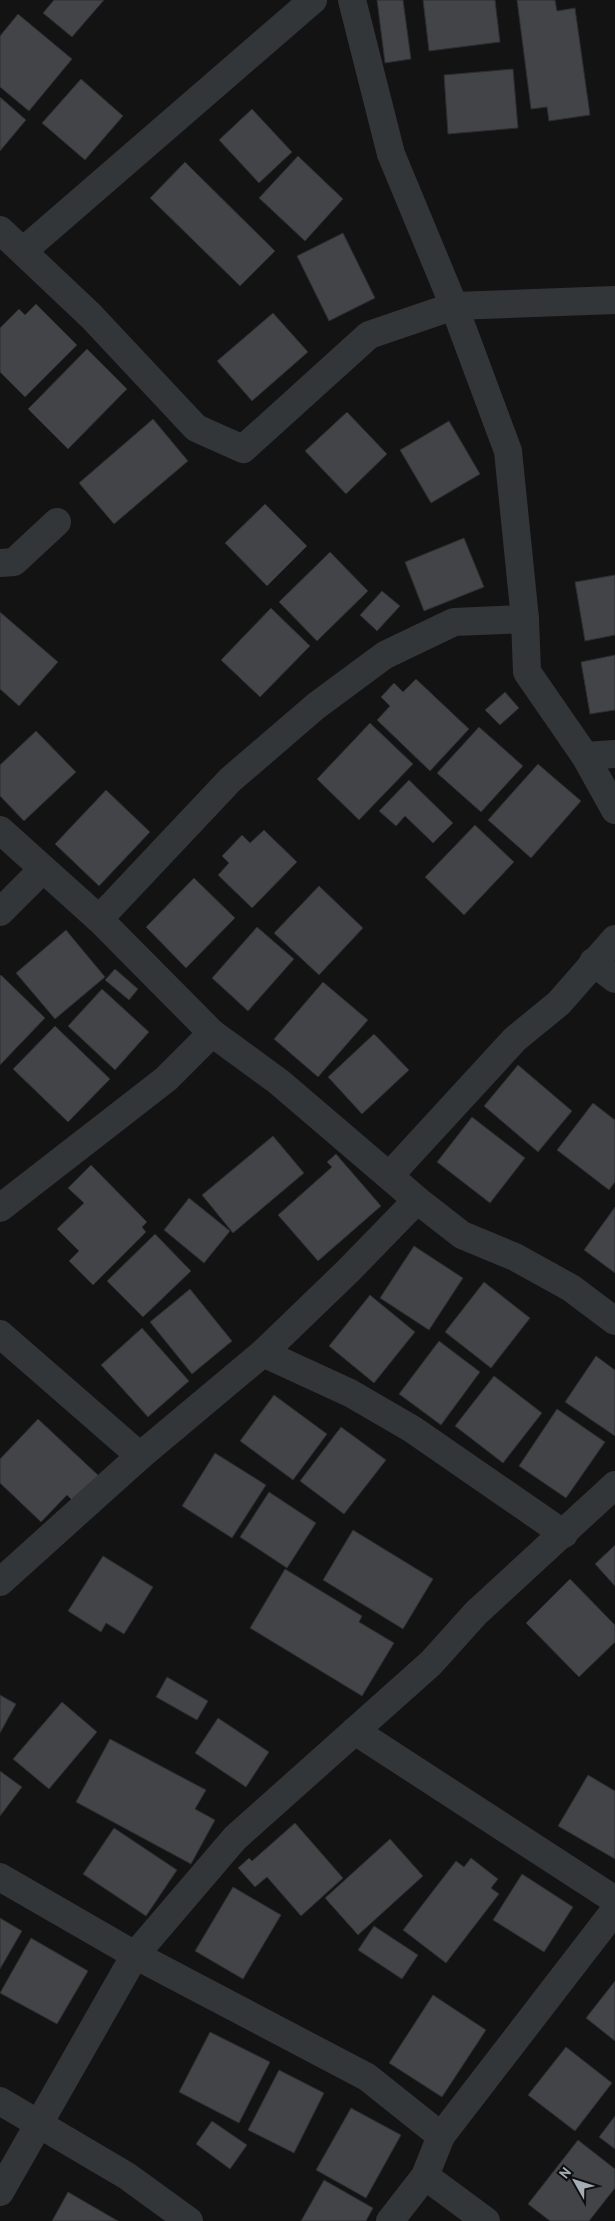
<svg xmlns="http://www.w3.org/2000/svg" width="615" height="2221" font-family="'PT Sans',sans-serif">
<rect width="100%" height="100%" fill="#131314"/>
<!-- building -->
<g fill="#424447" stroke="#2c2d30">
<polygon points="54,0 104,0 72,37 43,13"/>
<polygon points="377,0 403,0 411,59 385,63"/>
<polygon points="423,0 495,0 500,42 429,51"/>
<polygon points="517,0 555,0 557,11 575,8 590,115 549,121 547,107 531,109"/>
<polygon points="18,14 72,59 29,111 0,87 0,36"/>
<polygon points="513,69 518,128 448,134 444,75"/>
<polygon points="81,79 123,116 85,160 42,123"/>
<polygon points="0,97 26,120 0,151"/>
<polygon points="252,109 292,152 259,183 219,140"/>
<polygon points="298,156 343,199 305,241 259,198"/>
<polygon points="185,162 275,251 240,286 150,198"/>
<polygon points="343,233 375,298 329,321 297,256"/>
<polygon points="36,304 77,345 25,397 0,372 0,328 19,309 25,315"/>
<polygon points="273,313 308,352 252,401 217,361"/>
<polygon points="87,349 127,389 68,449 28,409"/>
<polygon points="347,412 387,454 346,494 305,451"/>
<polygon points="153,419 188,461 114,524 79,483"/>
<polygon points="449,421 480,474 431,503 400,450"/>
<polygon points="265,504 307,546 267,586 225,543"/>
<polygon points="464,538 484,587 424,611 405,562"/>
<polygon points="330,552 368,591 317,641 279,602"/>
<polygon points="615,575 615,635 585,641 575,582"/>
<polygon points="382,591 400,606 377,631 360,615"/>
<polygon points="271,608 310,646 260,697 221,660"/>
<polygon points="0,612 58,662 19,706 0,689"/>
<polygon points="615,655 615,710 590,714 581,662"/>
<polygon points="416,679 469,729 430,771 377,720 390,706 381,697 394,683 403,692"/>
<polygon points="505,692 519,708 500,725 485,710"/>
<polygon points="370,723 413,764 359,820 317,779"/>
<polygon points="479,727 523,766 481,812 437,773"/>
<polygon points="36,731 76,772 24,821 0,796 0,765"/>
<polygon points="538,764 581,801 531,858 488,820"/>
<polygon points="409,780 453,823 433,843 405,816 396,826 379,811"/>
<polygon points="106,790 150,832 99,886 55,844"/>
<polygon points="475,825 514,862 464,915 425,877"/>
<polygon points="264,830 297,862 252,908 218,875 229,863 222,856 242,835 250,843"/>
<polygon points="194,878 235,918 186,968 146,927"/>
<polygon points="319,886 363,928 319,975 274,933"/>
<polygon points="257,927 294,959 248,1011 212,978"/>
<polygon points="66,930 105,977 55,1019 16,973"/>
<polygon points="115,969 138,989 129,1000 105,980"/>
<polygon points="1,975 45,1018 0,1065 0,976"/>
<polygon points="323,982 368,1020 318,1077 274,1039"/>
<polygon points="102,989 149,1032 115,1070 68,1026"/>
<polygon points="55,1026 110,1079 68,1122 13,1069"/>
<polygon points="374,1034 409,1070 362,1114 328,1077"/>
<polygon points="518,1065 572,1111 538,1152 484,1106"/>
<polygon points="593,1103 615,1120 615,1182 609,1190 557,1150"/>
<polygon points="472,1117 525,1158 490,1203 437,1162"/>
<polygon points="273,1136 304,1173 233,1233 202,1195"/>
<polygon points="336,1154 381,1206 318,1261 278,1215 332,1167 327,1162"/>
<polygon points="91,1165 147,1222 142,1227 146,1232 93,1285 69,1261 79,1251 57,1229 84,1203 68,1188"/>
<polygon points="189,1198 230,1231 204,1263 164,1230"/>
<polygon points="615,1207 615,1273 584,1250"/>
<polygon points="155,1234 191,1271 143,1317 107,1281"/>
<polygon points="414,1246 463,1278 429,1330 380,1298"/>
<polygon points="484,1282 530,1318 491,1368 445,1332"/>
<polygon points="190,1289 232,1341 192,1374 150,1322"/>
<polygon points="370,1295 415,1332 374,1383 329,1346"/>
<polygon points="142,1328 189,1381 148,1417 101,1365"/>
<polygon points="439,1341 480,1372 441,1425 399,1394"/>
<polygon points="596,1356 615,1370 615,1436 565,1402"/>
<polygon points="494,1376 542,1413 503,1463 455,1426"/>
<polygon points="274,1395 327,1434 293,1480 240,1441"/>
<polygon points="557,1409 605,1442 566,1498 519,1466"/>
<polygon points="38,1419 99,1476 74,1502 67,1495 41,1522 0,1483 0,1459"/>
<polygon points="341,1427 386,1460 344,1514 300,1481"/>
<polygon points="215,1453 266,1485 232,1538 182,1506"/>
<polygon points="269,1492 316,1523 287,1568 240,1537"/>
<polygon points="353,1530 433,1579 403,1629 323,1580"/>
<polygon points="615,1545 615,1586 595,1564"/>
<polygon points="103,1556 153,1587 124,1634 106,1623 101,1632 68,1611"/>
<polygon points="285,1569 362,1616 359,1622 394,1643 362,1696 250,1628"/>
<polygon points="570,1579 615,1625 615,1642 579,1677 526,1623"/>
<polygon points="167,1677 208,1701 197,1720 156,1697"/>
<polygon points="0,1695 16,1704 0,1733"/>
<polygon points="62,1702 97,1732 49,1789 13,1759"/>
<polygon points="218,1718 269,1752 246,1787 195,1753"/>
<polygon points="110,1739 206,1790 195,1809 215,1820 191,1864 76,1802"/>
<polygon points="0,1771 22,1787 0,1816"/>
<polygon points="588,1775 615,1791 615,1859 558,1826"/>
<polygon points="295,1823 343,1878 301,1916 267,1877 255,1887 238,1868 249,1858 252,1861"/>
<polygon points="114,1828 177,1870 146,1916 83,1874"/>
<polygon points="390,1839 423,1876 358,1935 325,1898"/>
<polygon points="471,1858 498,1879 491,1888 499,1894 446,1963 403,1930 456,1861 464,1867"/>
<polygon points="522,1874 573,1907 544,1952 493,1920"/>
<polygon points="233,1887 281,1915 243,1979 195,1951"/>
<polygon points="0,1918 22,1931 0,1969"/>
<polygon points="374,1926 418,1955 402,1979 358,1950"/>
<polygon points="31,1938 88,1971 57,2024 0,1993"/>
<polygon points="615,1981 615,2041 586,2018"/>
<polygon points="433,1995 486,2030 442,2097 389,2063"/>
<polygon points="210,2032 270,2062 239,2123 179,2092"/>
<polygon points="566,2047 612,2083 575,2131 528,2095"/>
<polygon points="279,2070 324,2093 294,2153 248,2130"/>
<polygon points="351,2108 401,2135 366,2198 316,2170"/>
<polygon points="615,2116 615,2149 599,2137"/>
<polygon points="212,2121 247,2145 230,2169 196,2144"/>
<polygon points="578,2140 615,2169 615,2188 589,2221 550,2221 528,2204"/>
<polygon points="324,2180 373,2208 366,2221 301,2221"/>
<polygon points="68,2192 118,2221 52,2221"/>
</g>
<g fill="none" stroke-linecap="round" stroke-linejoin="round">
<!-- minor -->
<g stroke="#333639" stroke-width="28">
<polyline points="352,0 391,154 454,306 508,451 525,619 527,672 585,756 615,810"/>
<polyline points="0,230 91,316 196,428 243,449 369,335 454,306 615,300"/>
<polyline points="23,251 313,0"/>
<polyline points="0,563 14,562 57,522"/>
<polyline points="585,756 615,754"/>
<polyline points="0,830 99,919 212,1033 279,1082 417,1200 462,1235 515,1257 571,1288 615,1321"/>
<polyline points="0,912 43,869"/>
<polyline points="99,919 230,780 316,706 385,655 454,622 525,619"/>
<polyline points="593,962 615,979"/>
<polyline points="390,1175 515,1039 559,1003 615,939"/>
<polyline points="0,1208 166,1079 212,1033"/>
<polyline points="0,1334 140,1456"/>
<polyline points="263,1353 350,1393 412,1429 564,1534"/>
<polyline points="0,1582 140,1456 263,1353 348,1271 417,1200"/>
<polyline points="355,1731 615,1900"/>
<polyline points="0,1877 135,1955 367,2077 441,2136"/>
<polyline points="0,2101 127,2176 189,2221"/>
<polyline points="425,2176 486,2221"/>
<polyline points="0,2192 135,1955 235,1838 431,1663 476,1613 615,1485"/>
<polyline points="390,2221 425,2176 441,2136 615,1910"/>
</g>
</g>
<!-- north arrow -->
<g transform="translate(575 2181) rotate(309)" stroke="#0e0e0f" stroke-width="4" paint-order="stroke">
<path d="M0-4L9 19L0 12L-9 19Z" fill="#a4adb5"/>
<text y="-8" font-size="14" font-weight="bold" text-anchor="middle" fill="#a4adb5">N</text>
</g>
</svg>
